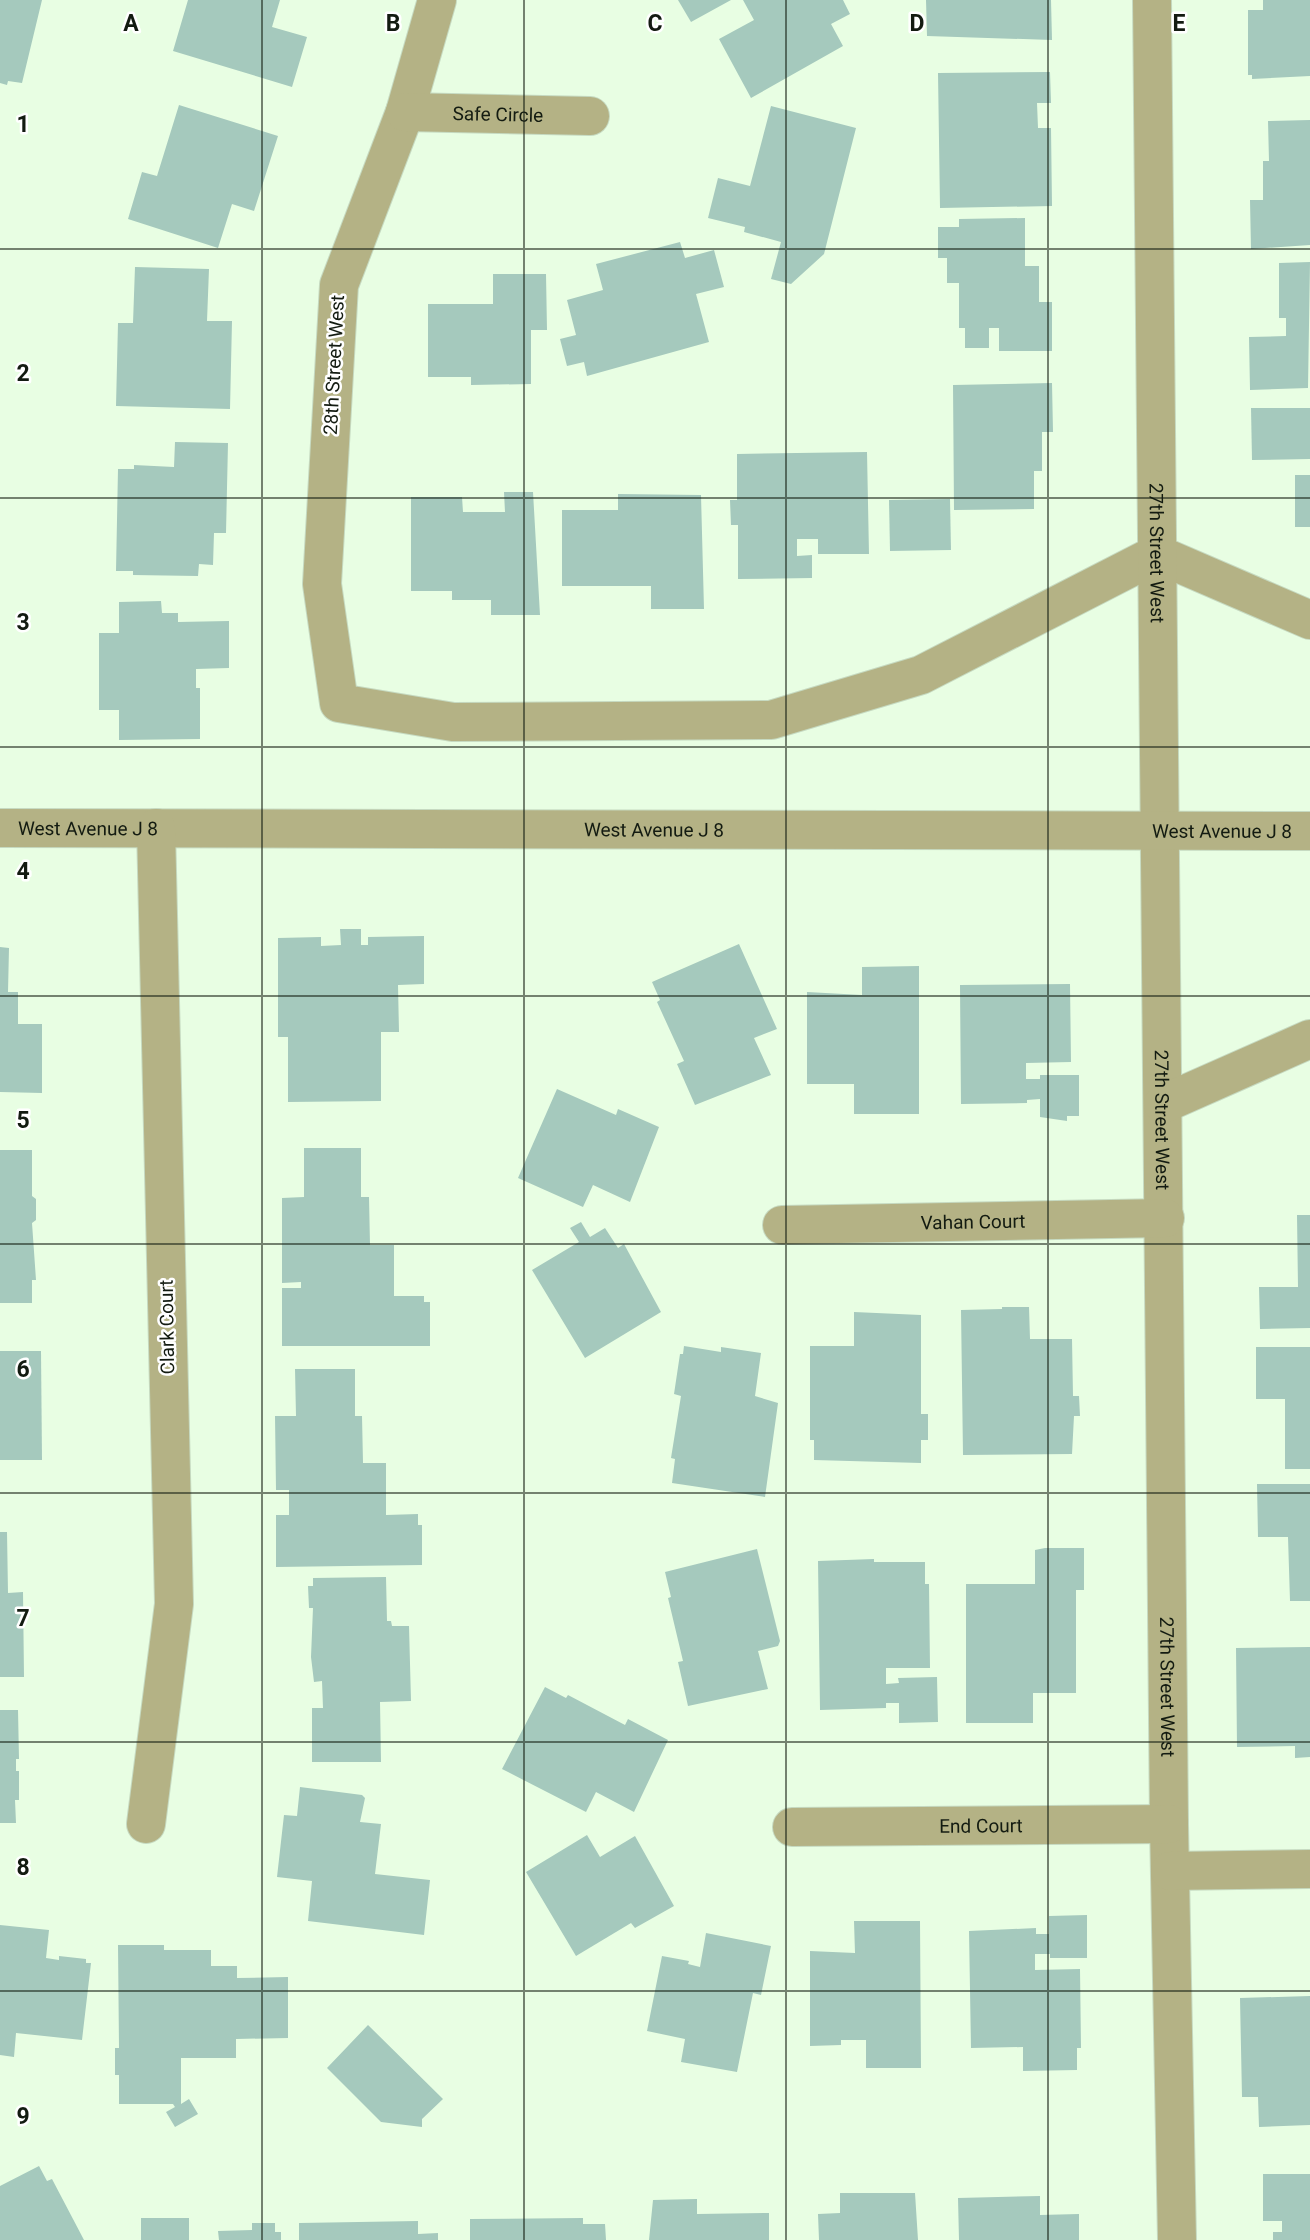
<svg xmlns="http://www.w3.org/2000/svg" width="1310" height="2240" font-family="Roboto,sans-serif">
<rect width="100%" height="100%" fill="#e8fee3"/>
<!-- building -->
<g fill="#a5c9bd">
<polygon points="0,0 42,0 22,83 8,81 7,85 0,83"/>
<polygon points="188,0 280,0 272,27 307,37 292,87 173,51"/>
<polygon points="678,0 731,0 691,22"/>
<polygon points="743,0 843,0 850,14 831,24 843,46 751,98 719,39 754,20"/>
<polygon points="926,0 1051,0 1052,40 927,36"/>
<polygon points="1263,0 1310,0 1310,76 1252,79 1252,75 1248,75 1248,10 1263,10"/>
<polygon points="1050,72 1051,103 1037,103 1038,128 1051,128 1052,206 940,208 938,73"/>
<polygon points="179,105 278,136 254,211 232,204 218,248 128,219 142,172 157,176"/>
<polygon points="771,106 856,128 824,254 791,284 771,279 781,242 744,232 745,227 708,218 718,178 750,186"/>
<polygon points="1310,120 1310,245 1251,249 1250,200 1263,200 1263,161 1269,161 1268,121"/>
<polygon points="1025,218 1025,266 1039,266 1039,302 1052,302 1052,351 999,351 999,328 989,328 989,348 965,348 965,328 959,328 959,283 947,283 947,258 938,258 938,227 959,227 959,219"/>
<polygon points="680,242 685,258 714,250 724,287 696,294 709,342 587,376 584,362 567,366 560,339 576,335 567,300 603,290 596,264"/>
<polygon points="1310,262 1308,388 1250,390 1249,337 1286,336 1286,318 1279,318 1279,263"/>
<polygon points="135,267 209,269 207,321 232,321 230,409 116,406 118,323 133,323"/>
<polygon points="493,274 546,274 547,330 531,330 531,384 471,385 471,377 428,377 428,304 493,304"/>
<polygon points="1052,383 1053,432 1042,432 1042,471 1034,471 1034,509 954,510 953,385"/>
<polygon points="1251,408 1310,408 1310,459 1252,460"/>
<polygon points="175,442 228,443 226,533 214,533 213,565 199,564 198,576 133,575 133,571 116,571 118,469 134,469 134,465 174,467"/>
<polygon points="867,452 869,554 818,554 818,539 797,539 797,556 812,555 812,578 738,579 738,525 731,525 730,500 737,500 737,454"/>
<rect x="1295" y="475" width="15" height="52"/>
<polygon points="504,492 533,492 540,615 491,615 491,600 452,600 452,591 411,591 411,497 462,497 463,512 505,512"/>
<polygon points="618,494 701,495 704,609 651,609 651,586 562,586 562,510 618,510"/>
<polygon points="950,499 951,550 890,551 889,500"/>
<polygon points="161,601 162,613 178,613 178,622 229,621 229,668 196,669 196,688 200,688 200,739 119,740 119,710 99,710 99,633 119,633 119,602"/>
<polygon points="340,929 361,929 361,945 368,945 368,937 424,936 424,984 398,985 399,1032 381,1032 381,1101 288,1102 288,1037 278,1037 278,938 321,937 321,946 341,945"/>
<polygon points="739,944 777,1029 754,1038 771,1075 695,1105 677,1064 684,1061 657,1002 660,1000 652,982"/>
<polygon points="0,947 9,948 8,992 18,992 18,1024 42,1024 42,1093 0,1092"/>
<polygon points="919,966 919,1114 854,1114 854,1084 807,1084 807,992 862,995 862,967"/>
<polygon points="1070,984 1071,1062 1026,1063 1026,1079 1040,1079 1040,1075 1079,1075 1079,1116 1067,1116 1067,1121 1040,1117 1040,1099 1027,1100 1027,1103 961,1104 960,985"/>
<polygon points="557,1089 616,1115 618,1109 659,1127 630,1202 593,1185 583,1207 518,1178"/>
<polygon points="304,1148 361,1148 361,1197 369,1197 370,1245 394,1245 394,1296 424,1296 424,1302 430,1302 430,1346 282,1346 282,1288 301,1288 301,1282 282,1283 282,1198 304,1197"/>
<polygon points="0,1150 32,1150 32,1196 36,1199 36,1220 32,1223 36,1280 32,1280 32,1303 0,1303"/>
<polygon points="1297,1215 1310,1215 1310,1328 1260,1329 1259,1287 1298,1287"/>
<polygon points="581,1222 590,1237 605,1228 618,1248 624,1244 661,1312 585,1358 532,1270 579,1242 570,1228"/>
<polygon points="1002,1307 1029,1307 1030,1339 1072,1339 1073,1396 1079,1396 1080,1416 1074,1416 1072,1454 963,1455 961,1310 1002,1309"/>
<polygon points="854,1312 921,1315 921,1414 928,1414 928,1440 921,1440 921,1463 814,1460 814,1440 810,1440 810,1346 854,1346"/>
<polygon points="684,1346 721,1352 721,1347 761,1353 755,1396 778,1403 765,1497 672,1483 675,1459 671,1458 681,1396 674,1394 680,1354 683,1354"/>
<polygon points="1256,1347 1310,1347 1310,1469 1285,1469 1285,1399 1256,1399"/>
<polygon points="0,1351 41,1351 42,1460 0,1460"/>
<polygon points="295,1369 355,1369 355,1416 362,1416 363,1463 386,1463 386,1515 418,1514 418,1525 422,1525 422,1565 276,1567 276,1515 289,1515 289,1490 276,1490 275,1416 296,1416"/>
<polygon points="1257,1484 1310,1484 1310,1601 1290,1601 1288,1537 1258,1537"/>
<polygon points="0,1532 7,1532 8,1593 23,1592 24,1677 0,1677"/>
<polygon points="1045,1548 1084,1548 1084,1590 1076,1590 1076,1693 1033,1693 1033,1723 966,1723 966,1584 1035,1584 1035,1550"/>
<polygon points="757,1549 780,1641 778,1646 758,1651 768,1689 688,1706 678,1662 683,1661 668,1598 671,1597 665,1572"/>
<polygon points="874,1559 874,1562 925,1562 925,1584 929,1584 930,1668 886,1668 886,1684 899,1683 898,1678 937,1677 938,1722 899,1723 899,1703 886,1703 886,1708 820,1710 818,1561"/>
<polygon points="386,1577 387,1621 391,1621 392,1626 409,1626 411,1701 380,1702 381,1762 312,1762 312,1708 323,1708 322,1681 314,1682 311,1657 313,1608 309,1608 308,1586 313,1586 313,1578"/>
<polygon points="1310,1647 1310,1757 1295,1758 1295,1746 1237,1747 1236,1648"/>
<polygon points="545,1687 566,1698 568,1695 625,1725 628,1719 668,1740 634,1812 596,1792 586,1812 502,1769"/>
<polygon points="0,1710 18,1710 19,1759 16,1759 16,1771 19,1771 19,1800 15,1800 16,1823 0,1823"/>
<polygon points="300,1787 362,1795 365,1798 360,1822 381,1824 375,1874 430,1880 424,1935 308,1921 312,1881 277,1877 284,1815 297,1816"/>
<polygon points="587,1835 600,1857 635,1836 674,1906 635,1928 631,1923 576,1956 526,1872"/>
<polygon points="1087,1915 1087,1958 1050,1958 1050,1954 1035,1954 1035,1970 1080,1969 1081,2048 1077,2048 1077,2070 1023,2071 1023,2047 971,2048 969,1931 1036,1928 1036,1934 1049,1934 1049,1916"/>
<polygon points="854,1921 920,1921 921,2068 866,2068 866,2040 841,2040 841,2045 810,2046 810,1951 855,1953"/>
<polygon points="0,1925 49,1930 46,1958 59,1960 59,1956 86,1959 86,1963 91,1963 82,2040 16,2033 14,2057 0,2055"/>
<polygon points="706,1933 771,1946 761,1995 753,1993 737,2072 681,2062 685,2039 647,2031 662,1956 689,1961 688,1964 700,1967"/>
<polygon points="118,1945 164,1945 164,1950 211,1950 211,1966 237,1966 237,1978 288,1977 288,2038 236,2039 236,2058 181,2058 181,2104 189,2099 198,2114 175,2127 166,2112 175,2107 173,2104 119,2104 119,2075 115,2075 115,2048 119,2048"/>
<polygon points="1310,1996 1310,2125 1259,2127 1258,2097 1242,2097 1240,1998"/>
<polygon points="368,2025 443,2099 422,2119 422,2127 381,2122 327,2068"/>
<polygon points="39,2166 47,2181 52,2179 84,2240 0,2240 0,2186"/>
<polygon points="1263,2174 1310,2174 1310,2240 1273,2240 1273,2232 1282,2232 1282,2221 1263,2221"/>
<polygon points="840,2193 915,2193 918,2240 819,2240 818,2214 840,2213"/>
<polygon points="1040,2196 1040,2215 1079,2214 1079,2240 959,2240 958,2198"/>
<polygon points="697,2199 697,2214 769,2213 769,2240 649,2240 653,2200"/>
<rect x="141" y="2218" width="48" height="22"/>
<polygon points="583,2218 583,2224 605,2224 606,2240 470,2240 470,2219"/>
<polygon points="418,2221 418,2234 438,2233 438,2240 299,2240 299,2223"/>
<polygon points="252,2223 275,2223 275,2232 281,2232 281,2240 219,2240 218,2231 252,2230"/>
</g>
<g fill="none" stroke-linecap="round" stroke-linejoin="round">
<defs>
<g id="minor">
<polyline points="437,0 405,112 339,285 322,584 339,703 453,722 771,720 921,675 1157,554 1310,620"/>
<path id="s1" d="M1152,0l17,1824 8,416"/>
<path id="s2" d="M405,112l185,4"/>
<path id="s3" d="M0,828l1310,3"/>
<polyline points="1163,1104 1310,1039"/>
<path id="s4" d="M782,1225l383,-7"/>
<polyline points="146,1824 174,1604 156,828"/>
<path id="s5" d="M792,1827l377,-3"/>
<polyline points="1170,1871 1310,1869"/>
</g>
</defs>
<!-- minor casing -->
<use href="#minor" stroke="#c6dac1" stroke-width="40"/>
<!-- minor -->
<use href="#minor" stroke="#b4b285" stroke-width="38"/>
</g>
<!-- grid -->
<path fill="none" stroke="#131b11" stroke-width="2" stroke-opacity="0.55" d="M262,0v2240M524,0v2240M786,0v2240M1048,0v2240M0,249h1310M0,498h1310M0,747h1310M0,996h1310M0,1244h1310M0,1493h1310M0,1742h1310M0,1991h1310"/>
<g text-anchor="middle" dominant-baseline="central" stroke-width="5" stroke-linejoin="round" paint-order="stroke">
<!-- street labels -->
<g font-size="19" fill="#131b11" stroke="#fff">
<text stroke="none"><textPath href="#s2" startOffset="93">Safe Circle</textPath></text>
<text transform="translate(334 365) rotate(-87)">28th Street West</text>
<text stroke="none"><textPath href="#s1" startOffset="553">27th Street West</textPath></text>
<text stroke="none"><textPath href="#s3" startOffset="88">West Avenue J 8</textPath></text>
<text stroke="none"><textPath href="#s3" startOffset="654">West Avenue J 8</textPath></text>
<text stroke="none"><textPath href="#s3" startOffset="1222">West Avenue J 8</textPath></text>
<text stroke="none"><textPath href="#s1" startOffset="1120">27th Street West</textPath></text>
<text stroke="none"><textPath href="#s4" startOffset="191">Vahan Court</textPath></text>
<text transform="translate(167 1327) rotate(-91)">Clark Court</text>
<text stroke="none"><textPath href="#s1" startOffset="1687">27th Street West</textPath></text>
<text stroke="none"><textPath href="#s5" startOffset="189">End Court</textPath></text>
</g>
</g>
<g font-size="23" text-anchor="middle" font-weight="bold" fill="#131b11" stroke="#fff" stroke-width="5" stroke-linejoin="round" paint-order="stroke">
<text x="131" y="31">A</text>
<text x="393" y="31">B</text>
<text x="655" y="31">C</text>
<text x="917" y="31">D</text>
<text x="1179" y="31">E</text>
<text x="23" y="132">1</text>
<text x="23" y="381">2</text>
<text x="23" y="630">3</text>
<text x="23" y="879">4</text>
<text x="23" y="1128">5</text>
<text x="23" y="1377">6</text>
<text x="23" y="1626">7</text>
<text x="23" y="1875">8</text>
<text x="23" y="2124">9</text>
</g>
</svg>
